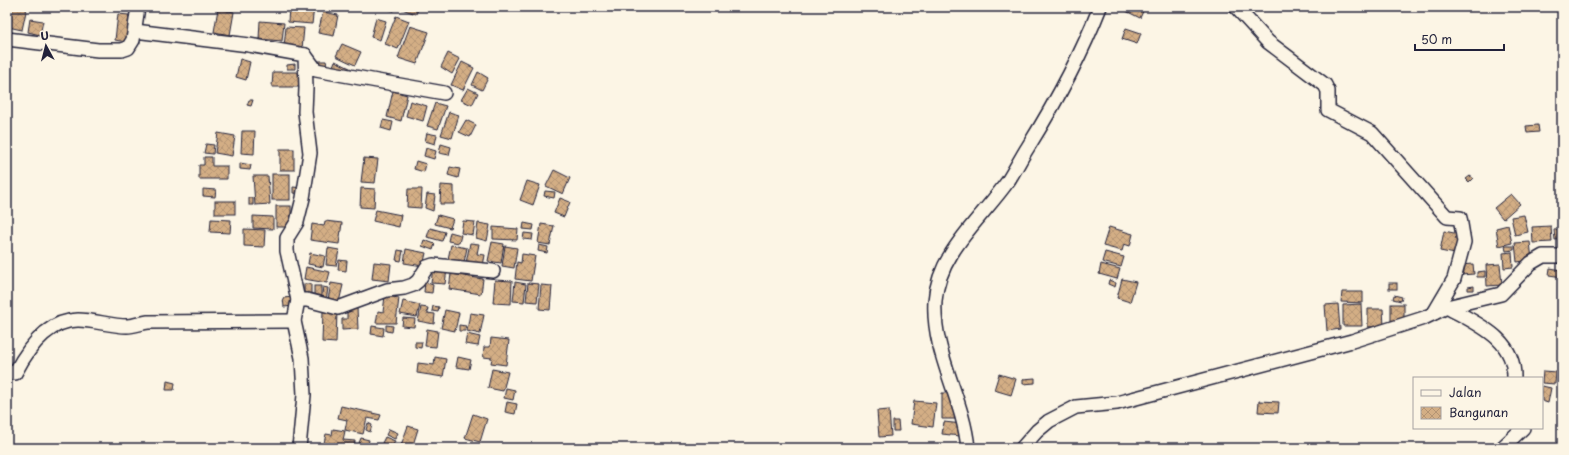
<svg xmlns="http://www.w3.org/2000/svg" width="1569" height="455" font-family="'Playpen Sans',sans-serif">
<defs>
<pattern id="building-cross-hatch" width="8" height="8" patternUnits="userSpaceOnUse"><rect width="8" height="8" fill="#d3ae85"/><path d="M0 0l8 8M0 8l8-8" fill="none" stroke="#b59574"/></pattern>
</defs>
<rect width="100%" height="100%" fill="#fcf5e5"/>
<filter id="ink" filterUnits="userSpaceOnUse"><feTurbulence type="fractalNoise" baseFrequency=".025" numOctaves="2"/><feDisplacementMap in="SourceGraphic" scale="8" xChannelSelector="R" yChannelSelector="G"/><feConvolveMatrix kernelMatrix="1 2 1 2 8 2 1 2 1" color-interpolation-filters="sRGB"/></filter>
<g filter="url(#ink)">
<!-- building -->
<g fill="url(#building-cross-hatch)" stroke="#22223b">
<polygon points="12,7 27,7 22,30 8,27"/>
<polygon points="263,7 272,7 272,10 262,10"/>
<polygon points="289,7 314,7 312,24 288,22"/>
<polygon points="381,7 396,7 394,11"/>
<polygon points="402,7 419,7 416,14 402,9"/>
<polygon points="1128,7 1145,7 1140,18 1126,11"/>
<polygon points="218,9 234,12 230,35 214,32"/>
<polygon points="323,12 338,15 334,36 318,33"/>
<polygon points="118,14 129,15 126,42 115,40"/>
<polygon points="396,16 409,21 398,49 385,44"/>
<polygon points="376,18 386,21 380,40 371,37"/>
<polygon points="30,19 43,21 40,35 28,32"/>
<polygon points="260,21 284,23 282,41 259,39"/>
<polygon points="410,26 429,32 417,64 398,58"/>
<polygon points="286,27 304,28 302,49 284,47"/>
<polygon points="1126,28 1141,33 1137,44 1122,39"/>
<polygon points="342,44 361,52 355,65 336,56"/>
<polygon points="448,53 460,59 452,74 441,67"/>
<polygon points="240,59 250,62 246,80 236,77"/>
<polygon points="318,61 326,61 327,65 319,66"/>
<polygon points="335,61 352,69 350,75 333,66"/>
<polygon points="462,62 474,68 463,90 451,85"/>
<polygon points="295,64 295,69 287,69 287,65"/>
<polygon points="273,72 302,72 302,87 272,87"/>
<polygon points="478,72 488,78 482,90 472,85"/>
<polygon points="468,88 478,93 472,105 461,100"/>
<polygon points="393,91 407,95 401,121 387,117"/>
<polygon points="249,100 253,100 251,106 247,105"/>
<polygon points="410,101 427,106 423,121 406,116"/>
<polygon points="435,103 446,106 438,129 427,126"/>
<polygon points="449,112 459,115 452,138 441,135"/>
<polygon points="383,120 393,122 391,131 381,128"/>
<polygon points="466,120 476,125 470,137 459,132"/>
<polygon points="1538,125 1539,132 1527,133 1526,126"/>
<polygon points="242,131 255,131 254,154 241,153"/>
<polygon points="218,133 235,136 232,156 215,153"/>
<polygon points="427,133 437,135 435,144 425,141"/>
<polygon points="206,144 214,145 213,154 204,153"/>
<polygon points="441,144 451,147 449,155 439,153"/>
<polygon points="426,148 436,151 434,159 424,156"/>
<rect x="280" y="149" width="14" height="21"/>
<polygon points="204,157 212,157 212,166 227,166 227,179 199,179 199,165 204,165"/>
<polygon points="364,158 378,159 375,183 361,182"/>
<polygon points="416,161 426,164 424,172 414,169"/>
<polygon points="240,163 251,165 250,170 240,169"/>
<polygon points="450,167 460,169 458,178 448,175"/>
<polygon points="554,170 570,178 563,194 546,186"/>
<rect x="272" y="174" width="18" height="26"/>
<polygon points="253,176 268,176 270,204 255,205"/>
<polygon points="1470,176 1473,178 1469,182 1466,179"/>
<polygon points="527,181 540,185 533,205 520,200"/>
<polygon points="441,185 454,186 454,204 440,204"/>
<polygon points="293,187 302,188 302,194 293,193"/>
<polygon points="361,188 375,189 374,208 360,207"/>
<polygon points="203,189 216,190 215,197 203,196"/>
<polygon points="408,189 422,189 421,208 407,207"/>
<polygon points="545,191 555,192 554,198 544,196"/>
<polygon points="427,194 435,195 433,211 425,208"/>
<polygon points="1511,194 1520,204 1503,219 1494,208"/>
<rect x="249" y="198" width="4" height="7"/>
<polygon points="560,198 570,202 564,217 554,213"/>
<rect x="215" y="201" width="20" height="13"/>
<rect x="276" y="206" width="15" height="21"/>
<polygon points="376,210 401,215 399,227 373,221"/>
<polygon points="438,215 453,219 450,228 435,224"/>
<polygon points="1524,215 1528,232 1515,235 1511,217"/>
<polygon points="253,216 273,217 273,229 253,228"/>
<polygon points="211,219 231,220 230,233 210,232"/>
<polygon points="325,221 342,223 339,244 310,240 312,224 324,226"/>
<polygon points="463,221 475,222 473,235 461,233"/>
<polygon points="478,223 490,225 487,241 476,238"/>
<polygon points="524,223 534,225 533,230 523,229"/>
<polygon points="541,224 554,226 550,245 538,243"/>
<polygon points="1508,225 1512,243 1499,246 1496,228"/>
<polygon points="1551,226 1552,242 1533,243 1532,227"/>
<polygon points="493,227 518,229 517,240 493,239"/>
<polygon points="1109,227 1133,234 1130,246 1124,244 1122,251 1103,246"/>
<polygon points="430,228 445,232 442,241 427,237"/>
<polygon points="244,229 265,230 264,247 244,246"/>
<polygon points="1562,229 1562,239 1555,240 1554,230"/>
<polygon points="1444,231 1459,234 1455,254 1440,251"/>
<polygon points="450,232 461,235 459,243 448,241"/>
<polygon points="524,233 533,234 532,240 523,239"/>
<polygon points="424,240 435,244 433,250 422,246"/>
<polygon points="492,242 504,244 501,263 488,261"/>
<polygon points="1530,242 1532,260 1517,262 1515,243"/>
<polygon points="470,243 479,244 477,254 485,255 483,266 466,263"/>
<polygon points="451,245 467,248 464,262 448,259"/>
<polygon points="539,245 548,247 547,253 538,251"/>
<polygon points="505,246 517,248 514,268 502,266"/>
<polygon points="1505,246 1514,246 1514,250 1506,251"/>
<polygon points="328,248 339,250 336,266 326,265"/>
<polygon points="406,249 426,253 423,266 404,263"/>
<polygon points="398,250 403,251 401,261 396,260"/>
<polygon points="1105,252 1124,257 1121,267 1102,262"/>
<polygon points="1512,252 1513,267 1504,268 1503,253"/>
<polygon points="310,253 325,256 323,267 308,264"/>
<polygon points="522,254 535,256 531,281 515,279 517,262 521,263"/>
<polygon points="339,260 347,261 346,271 338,270"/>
<polygon points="374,262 391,264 389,281 372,279"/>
<polygon points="1101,264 1120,269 1117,279 1099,274"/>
<polygon points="1473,264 1474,274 1461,275 1460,265"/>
<polygon points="1500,264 1502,285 1487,286 1486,265"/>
<polygon points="306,267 330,272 327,283 304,279"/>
<polygon points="433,268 447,269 445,284 431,283"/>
<polygon points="1550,268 1562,270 1562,277 1549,275"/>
<polygon points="1485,271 1485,277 1477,277 1477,272"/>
<polygon points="451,274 483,279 481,294 449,289"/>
<polygon points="1122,279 1136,282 1130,302 1117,298"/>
<polygon points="495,280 512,281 511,304 493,303"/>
<polygon points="1109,280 1116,283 1115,287 1108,284"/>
<polygon points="425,282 433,285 432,293 424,292"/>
<polygon points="515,282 526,284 524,302 513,301"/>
<polygon points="331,283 343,285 339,302 328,300"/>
<polygon points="528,283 539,284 537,302 526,301"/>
<rect x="1389" y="283" width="8" height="6"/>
<rect x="304" y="284" width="7" height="10"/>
<polygon points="541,285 552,286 550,310 539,309"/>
<rect x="314" y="286" width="7" height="10"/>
<polygon points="1474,286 1474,290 1468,290 1468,287"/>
<polygon points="323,287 328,288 326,301 321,300"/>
<polygon points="1342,292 1363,292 1363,303 1341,302"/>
<polygon points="1394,295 1402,297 1401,301 1393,299"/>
<polygon points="385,296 399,298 396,323 376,323 378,311 383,312"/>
<polygon points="293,297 294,306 284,307 283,298"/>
<polygon points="403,301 420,305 417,317 400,314"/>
<polygon points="1338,304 1340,329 1327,331 1325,305"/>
<polygon points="1361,304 1362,326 1343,326 1343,305"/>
<rect x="1391" y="304" width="13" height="17"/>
<polygon points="433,306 439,307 438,312 432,311"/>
<polygon points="421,307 428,308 427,313 435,314 434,324 418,321"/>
<polygon points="347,308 357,308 358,329 342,330 342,319 347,319"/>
<polygon points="1368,309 1383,309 1384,326 1368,327"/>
<polygon points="445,310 459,313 455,331 441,328"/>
<polygon points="323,311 337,311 336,343 322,342"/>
<polygon points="470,313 484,315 480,334 467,331"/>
<polygon points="403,318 415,319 414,327 402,326"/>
<polygon points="386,325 393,326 392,332 386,331"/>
<polygon points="459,325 466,326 465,331 459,331"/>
<polygon points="372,326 384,328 383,336 371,334"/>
<polygon points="427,329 438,331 436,347 425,346"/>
<polygon points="467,334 480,337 478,346 465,344"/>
<polygon points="491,338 509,340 506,365 491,363 492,358 483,357 484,347 490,347"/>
<polygon points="415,342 422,342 421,348 415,347"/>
<polygon points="435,357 446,359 443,377 417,373 418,363 434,365"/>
<polygon points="458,357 471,360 469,369 456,367"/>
<polygon points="492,369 508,372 503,391 488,388"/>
<polygon points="1543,371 1556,372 1555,384 1542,383"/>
<polygon points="999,374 1016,379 1011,395 994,390"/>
<polygon points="1035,378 1035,383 1023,384 1023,379"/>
<polygon points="167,381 175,383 174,390 166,390"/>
<polygon points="1542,386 1551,388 1548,403 1542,401"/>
<polygon points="506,388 515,390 513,400 504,398"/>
<polygon points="942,393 951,393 958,419 942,419"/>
<polygon points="914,401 936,403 933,427 911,424"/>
<polygon points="1259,401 1279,402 1278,413 1258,412"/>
<polygon points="507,402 517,404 515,414 505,412"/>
<polygon points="341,406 381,415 379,420 367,418 363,434 345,430 347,420 338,418"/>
<polygon points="889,410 891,436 879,437 877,411"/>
<polygon points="473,414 487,419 480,442 465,438"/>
<polygon points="893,421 898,421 899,431 893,431"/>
<polygon points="944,422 962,424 960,436 942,434"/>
<polygon points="368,423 372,425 370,432 366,430"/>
<polygon points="408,426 418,429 412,448 400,448"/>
<polygon points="333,429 345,431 343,440 355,441 354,448 328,448 329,444 324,443 326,434 332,435"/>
<polygon points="389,429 398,433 395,439 386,435"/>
<polygon points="385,437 395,441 392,448 382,443"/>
<polygon points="361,438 369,440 368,445 359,443"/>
</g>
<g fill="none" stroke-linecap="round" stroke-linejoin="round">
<defs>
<g id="minor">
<polyline points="1236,7 1268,42 1325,85 1328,91 1328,110 1372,133 1447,217 1460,218 1464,242 1454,279 1434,313"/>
<polyline points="135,31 249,45 305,55 306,88 305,112 310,153 303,198 297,222 287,238 287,251 298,300 294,321 302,358 304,395 299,448"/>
<polyline points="7,39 98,50 122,50 128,48 133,40 138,7"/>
<polyline points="305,55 316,70 444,93"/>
<polyline points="298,300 307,300 338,308 387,290 404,288 413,285 418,281 427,267 433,265 493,271"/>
<path d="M1447,307c30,17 68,31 67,71"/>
<path d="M7,372l8,1c12,-23 33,-53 63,-53 16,0 33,6 49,6 7,0 14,-3 21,-4l146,-1"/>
<path d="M968,448c-5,-51 -36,-95 -33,-147 3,-48 47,-83 73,-120 7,-11 13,-23 20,-34 28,-45 53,-91 72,-140"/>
<polyline points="1022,448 1037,431 1049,421 1076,407 1117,403 1352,341 1424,318 1447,307 1501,294 1531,263 1543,256 1562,256"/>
<polyline points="1502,448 1523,428"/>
</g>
</defs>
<!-- minor casing -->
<use href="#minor" stroke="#22223b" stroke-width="16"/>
<!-- minor -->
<use href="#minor" stroke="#fcf5e5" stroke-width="13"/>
</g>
</g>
<!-- margin -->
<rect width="1569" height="455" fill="none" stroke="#fcf5e5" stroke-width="24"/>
<rect x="12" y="12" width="1545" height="431" fill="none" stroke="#22223b" stroke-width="1.5" filter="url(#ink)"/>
<!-- legend -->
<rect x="1413" y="377" width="130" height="52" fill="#fcf5e5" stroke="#a5a1a1"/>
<rect x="1421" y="390" width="20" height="6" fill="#fcf5e5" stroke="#a5a1a1"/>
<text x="1449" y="397" font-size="12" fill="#22223b">Jalan</text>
<rect x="1421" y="407" width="20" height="12" fill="url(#building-cross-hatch)" stroke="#a5a1a1"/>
<text x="1449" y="417" font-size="12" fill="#22223b">Bangunan</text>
<!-- north arrow -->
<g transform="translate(46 46) rotate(353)" stroke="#fcf5e5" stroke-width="3" paint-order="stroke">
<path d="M0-3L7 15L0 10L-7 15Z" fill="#22223b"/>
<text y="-6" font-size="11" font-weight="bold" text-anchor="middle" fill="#22223b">U</text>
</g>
<!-- scale -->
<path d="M1415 44v6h89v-6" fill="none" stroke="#22223b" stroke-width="2"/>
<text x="1421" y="44" font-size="12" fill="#22223b" stroke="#fcf5e5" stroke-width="3" paint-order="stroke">50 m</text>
</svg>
